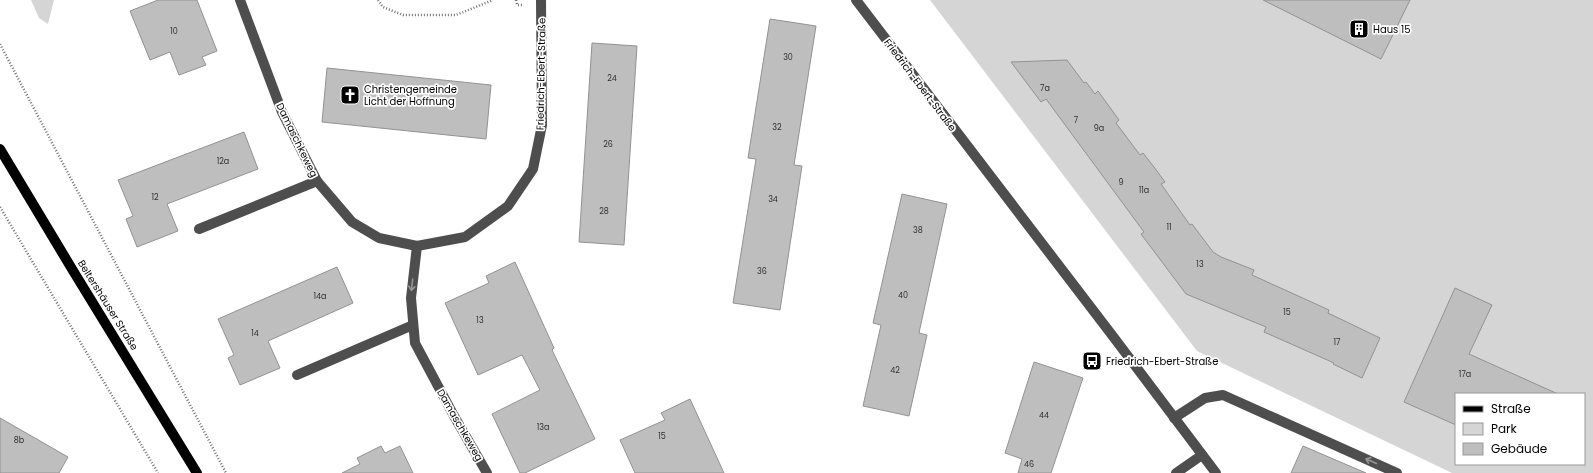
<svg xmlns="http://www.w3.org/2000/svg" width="1593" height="473" font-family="Poppins,sans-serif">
<rect width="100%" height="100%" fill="#fff"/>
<!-- green -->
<g fill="#d5d5d5" fill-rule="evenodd">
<polygon points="31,0 54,0 48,24 39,18"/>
<path d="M930,0h663v473h-141l-255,-122zM1456,394h128v70h-128z"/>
</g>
<!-- building -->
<g fill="#bebebe" stroke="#929292">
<polygon points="158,0 197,0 217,51 202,57 206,65 179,75 170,52 150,60 130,11"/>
<polygon points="1263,0 1410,0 1381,59"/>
<polygon points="770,19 816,26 794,165 802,166 780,310 733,303 756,159 748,158"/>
<polygon points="592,43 637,46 624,245 579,242"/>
<polygon points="1067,60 1084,83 1086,82 1095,94 1098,91 1119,120 1116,123 1140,155 1143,153 1154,167 1165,182 1161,184 1190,225 1192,224 1213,252 1221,257 1254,270 1252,275 1329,310 1328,313 1380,338 1362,378 1333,364 1334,363 1264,332 1266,327 1186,294 1141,234 1144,232 1046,99 1041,102 1011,62"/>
<polygon points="327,68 491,85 486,139 322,122"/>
<polygon points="244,132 258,169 167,204 178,231 137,247 126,219 133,216 118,180"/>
<polygon points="902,194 947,204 919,333 927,335 909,416 863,406 881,325 873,323"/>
<polygon points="515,262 554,348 552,350 595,439 525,473 520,473 492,414 540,390 522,355 478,375 445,303 489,283 486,276"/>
<polygon points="337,267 353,303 268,341 280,368 240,385 228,358 234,355 218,319"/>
<polygon points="1455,288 1492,305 1469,354 1558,394 1456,394 1456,425 1404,402"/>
<polygon points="1034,362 1083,378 1051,473 1018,473 1022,459 1005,453"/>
<polygon points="690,399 724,473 635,473 620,440 665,420 661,413"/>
<polygon points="0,418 68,457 59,473 0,473"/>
<polygon points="381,446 385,453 400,446 413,473 342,473 360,464 357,458"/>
<polygon points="1303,446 1366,473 1291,473"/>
</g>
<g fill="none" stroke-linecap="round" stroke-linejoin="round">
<!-- path -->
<g stroke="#707070" stroke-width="2.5" stroke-dasharray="1 2" stroke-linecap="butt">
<polyline points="378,0 383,7 403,15 456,15 493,0"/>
<polyline points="516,0 517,5 522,5"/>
<polyline points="0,44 226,473"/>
<polyline points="0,207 158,473"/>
</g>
<!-- minor -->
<g stroke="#4e4e4e" stroke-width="10">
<polyline points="240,0 282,112 317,181 352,222 379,238 417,246 465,237 508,206 533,169 542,125 541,0"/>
<polyline points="856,0 1115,339 1216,473"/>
<polyline points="199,229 317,181"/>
<polyline points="417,246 411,298 415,343 454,416 487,473"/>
<polyline points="297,375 413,325"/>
<polyline points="1174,418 1205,398 1223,395 1397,473"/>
<polyline points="1176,473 1202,455"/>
</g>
<!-- major -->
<polyline stroke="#000" stroke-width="10" points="0,149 72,269 197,473"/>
</g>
<!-- one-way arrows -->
<defs><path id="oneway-shaft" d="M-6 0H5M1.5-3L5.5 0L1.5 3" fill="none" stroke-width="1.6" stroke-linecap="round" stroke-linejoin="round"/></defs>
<g stroke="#959595">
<use href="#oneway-shaft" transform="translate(412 285) rotate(97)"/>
<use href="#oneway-shaft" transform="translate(1371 461) rotate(-156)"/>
</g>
<!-- icons -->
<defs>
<symbol id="building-square" viewBox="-11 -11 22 22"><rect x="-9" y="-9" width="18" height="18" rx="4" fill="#000" stroke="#fff"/><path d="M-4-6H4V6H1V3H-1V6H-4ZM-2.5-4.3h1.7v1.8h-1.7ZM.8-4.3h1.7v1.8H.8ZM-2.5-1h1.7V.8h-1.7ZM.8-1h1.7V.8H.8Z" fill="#fff"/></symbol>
<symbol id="church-square" viewBox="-11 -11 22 22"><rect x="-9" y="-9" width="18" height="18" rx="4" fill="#000" stroke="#fff"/><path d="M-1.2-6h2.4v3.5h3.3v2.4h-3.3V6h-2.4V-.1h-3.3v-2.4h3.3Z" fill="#fff"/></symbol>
<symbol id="bus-square" viewBox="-11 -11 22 22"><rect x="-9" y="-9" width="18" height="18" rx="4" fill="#000" stroke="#fff"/><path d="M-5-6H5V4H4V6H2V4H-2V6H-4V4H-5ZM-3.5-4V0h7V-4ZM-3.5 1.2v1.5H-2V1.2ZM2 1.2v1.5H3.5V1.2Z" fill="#fff"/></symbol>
</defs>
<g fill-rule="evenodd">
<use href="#building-square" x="1348" y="18" width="22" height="22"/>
<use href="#church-square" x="339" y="84" width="22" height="22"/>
<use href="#bus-square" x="1081" y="350" width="22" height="22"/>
</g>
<g text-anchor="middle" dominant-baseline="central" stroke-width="3.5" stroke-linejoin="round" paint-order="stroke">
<!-- number labels -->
<g font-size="8" fill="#303030">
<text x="174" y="31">10</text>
<text x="788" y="57">30</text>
<text x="612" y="78">24</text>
<text x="1045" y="88">7a</text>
<text x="1076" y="120">7</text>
<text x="777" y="127">32</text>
<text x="1099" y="128">9a</text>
<text x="608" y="144">26</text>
<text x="223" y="161">12a</text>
<text x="1121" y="182">9</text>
<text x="1144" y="190">11a</text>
<text x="155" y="197">12</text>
<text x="773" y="199">34</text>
<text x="604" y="211">28</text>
<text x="1169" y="227">11</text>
<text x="918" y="230">38</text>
<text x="1200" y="264">13</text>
<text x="762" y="271">36</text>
<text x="903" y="295">40</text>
<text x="320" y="296">14a</text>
<text x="1287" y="312">15</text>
<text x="480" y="320">13</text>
<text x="255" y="333">14</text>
<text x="1337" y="342">17</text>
<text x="895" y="370">42</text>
<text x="1465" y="374">17a</text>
<text x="1044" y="415">44</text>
<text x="543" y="427">13a</text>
<text x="662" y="436">15</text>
<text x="19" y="440">8b</text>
<text x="1029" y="464">46</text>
</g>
<!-- poi labels -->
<g font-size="10" fill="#000" stroke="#fff" text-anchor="start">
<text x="1373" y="29">Haus 15</text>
<text x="364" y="89">Christengemeinde<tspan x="364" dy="12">Licht der Hoffnung</tspan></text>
<text x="1106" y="361">Friedrich-Ebert-Straße</text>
</g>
<!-- street labels -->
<g font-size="10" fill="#000" stroke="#fff">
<text transform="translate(541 74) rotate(-89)">Friedrich-Ebert-Straße</text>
<text transform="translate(920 85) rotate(53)">Friedrich-Ebert-Straße</text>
<text transform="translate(297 140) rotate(64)">Damaschkeweg</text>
<text transform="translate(108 305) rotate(58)">Beltershäuser Straße</text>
<text transform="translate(460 425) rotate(60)">Damaschkeweg</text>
</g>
</g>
<!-- legend -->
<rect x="1455" y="393" width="130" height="72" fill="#ffffff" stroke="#999999"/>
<rect x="1463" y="406" width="20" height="6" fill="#000000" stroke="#999999"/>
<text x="1491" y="413" font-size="12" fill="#000000">Straße</text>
<rect x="1463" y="423" width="20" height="12" fill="#d5d5d5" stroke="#999999"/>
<text x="1491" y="433" font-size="12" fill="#000000">Park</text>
<rect x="1463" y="443" width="20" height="12" fill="#bebebe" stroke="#999999"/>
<text x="1491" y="453" font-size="12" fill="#000000">Gebäude</text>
</svg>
